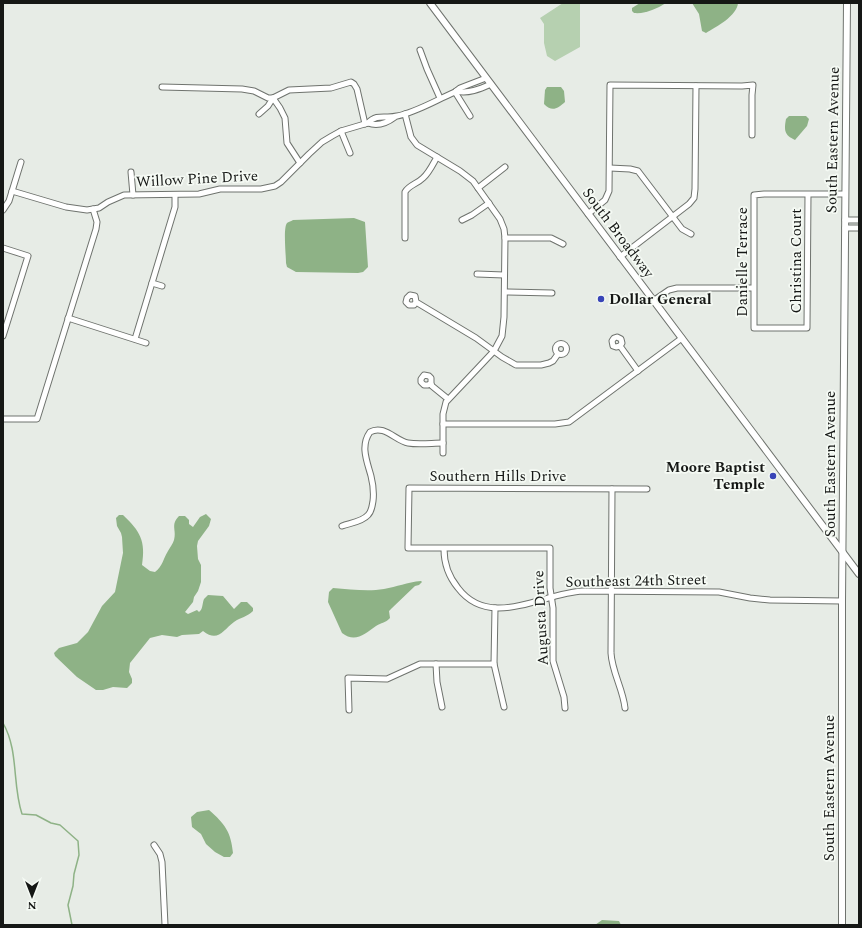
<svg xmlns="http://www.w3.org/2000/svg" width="862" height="928" font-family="Spectral,serif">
<rect width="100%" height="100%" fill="#e7ece6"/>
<!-- green -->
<polygon fill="#b6d0b0" points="563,3 580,3 580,47 555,61 547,56 544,43 544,24 540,18"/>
<!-- water -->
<g fill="#8eb286">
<path d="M640,3h26c-10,6 -20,11 -32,10l-2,-2v-3z"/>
<path d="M692,3h46c-1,13 -22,24 -32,30l-4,-2 -3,-17z"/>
<path d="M547,87h14l3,4 1,11c-8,7 -13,10 -21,2l1,-14z"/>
<path d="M789,116h17l3,3 -2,7 -12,14c-11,-5 -11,-10 -9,-21z"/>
<path d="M354,218l11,4 3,45 -5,5 -5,1 -62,-1 -9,-5 -1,-4c0,-8 -3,-35 1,-40 1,-1 5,-2 6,-3z"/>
<path d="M206,514l5,5 -2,7 -11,15 -1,5 1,13 3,6v17l-3,9 -4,6 -1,5 -8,10 3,2 9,-4 2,2c4,-3 3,-8 5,-13l4,-4 15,1 11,13 7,-7h6l6,6v3c-6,6 -12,6 -19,11 -11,8 -16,21 -31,9l-4,3 -17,1 -5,2 -15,-2 -12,3 -20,25 -1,9 3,7v4l-5,5 -14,-1 -10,3h-7l-19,-13 -22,-21 -1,-3 5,-5 18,-5 11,-11 14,-26 13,-14 8,-39 -1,-16 -1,-4 -4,-7 -1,-8 3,-3h4c17,16 23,26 19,50l8,6 5,1c8,-6 8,-13 13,-21 2,-4 5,-7 6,-11 3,-10 -4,-15 5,-24h6l4,4v4l4,3 7,-10z"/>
<path d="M421,581l1,1 -3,3 -4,1 -23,22 -3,3 1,7c-6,6 -8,4 -14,8 -11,8 -21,17 -34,7l-14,-31 1,-10 4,-4c17,1 34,4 51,1 13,-2 23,-7 37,-8z"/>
<path d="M209,810c16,14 22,22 24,43l-3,4h-6l-9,-5 -9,-8 -5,-10 -9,-7 -1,-10 6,-5z"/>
<polygon points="602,920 619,921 621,925 595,925"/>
</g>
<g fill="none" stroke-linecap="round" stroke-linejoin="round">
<!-- stream -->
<path stroke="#8eb286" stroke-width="1.5" d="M3,723c16,28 9,61 19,91l14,1 15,8 9,2 18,16 1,14 -5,19 -1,12 -5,19 4,20"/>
<defs>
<g id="minor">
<polyline points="420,50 427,69 440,98"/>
<polyline points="162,87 242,89 254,91 268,98 273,98 289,90 331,88 351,82 354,84 357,89 365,124"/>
<path d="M456,91c12,3 24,-2 35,-7"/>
<polyline points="455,92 470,116"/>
<polyline points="259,114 268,106 273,98 280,108 285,118 287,143 300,163"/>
<polyline points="405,114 411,137 417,145 460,171 473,181 500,219 504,229 505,238 504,317 502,336 494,351 446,402 443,414 443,453"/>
<path d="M395,117c-8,6 -17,10 -27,6 9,-10 18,-4 29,-7 20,-4 39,-16 58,-24l5,-4 26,-10"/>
<polyline points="341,131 350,153"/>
<polyline points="610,168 630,169 638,171 682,229 691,234"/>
<polyline points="131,172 133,195"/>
<polyline points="478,188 505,167"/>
<polyline points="12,191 66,207 87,210 99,208 108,202 124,195 199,194 220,189 261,189 275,186 281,182 309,154 322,142 332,136 341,131 368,123"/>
<polyline points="808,194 807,328 754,328 754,195 764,194 845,194"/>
<polyline points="3,210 9,201 21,162"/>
<polyline points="588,214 605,200 609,191 610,85 742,86 753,85 752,95 752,135"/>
<polyline points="462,220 472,215 489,203"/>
<polyline points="845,220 859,220"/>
<polyline points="845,228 859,228"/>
<path d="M405,238v-46c4,-7 12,-8 18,-14 6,-5 10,-14 14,-21"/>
<polyline points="505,238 551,238 563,244"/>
<polyline points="3,248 28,256 3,336"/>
<polyline points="620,257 689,204 694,198 695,189 696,86"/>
<polyline points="477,274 504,275"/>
<polyline points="152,283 162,286"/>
<polyline points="505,292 552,293"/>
<polyline points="653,301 669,290 677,288 753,288"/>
<polyline points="416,302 414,305 409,305 406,302 407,298 410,295 415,296 416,302 476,338 502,357 516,365 541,365 549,363 553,361 558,354"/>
<polyline points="68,318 146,343"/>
<polyline points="135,339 175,207 175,195"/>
<circle cx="561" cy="349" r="5.5"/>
<polyline points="620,346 616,347 613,346 612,341 614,338 617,337 621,339 622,343 620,346 638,371"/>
<polyline points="431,383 428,385 424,385 421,382 421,379 424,375 429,376 431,378 431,383 432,386 448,399"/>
<polyline points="3,419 37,419 96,229 97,222 93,209"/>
<polyline points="443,424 555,424 569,422 682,338"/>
<path d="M612,489l-1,164c1,19 12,36 14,55"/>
<path d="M342,526c8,-3 20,-4 26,-11 4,-4 4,-9 5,-14 1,-8 0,-17 -2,-25 -4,-15 -11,-30 -1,-44 14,-8 26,9 38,11 11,2 24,0 35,0"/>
<path d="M444,549c0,14 5,28 14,39 32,42 84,5 125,3l136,1 31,6 20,2 72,1"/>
<polyline points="495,608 494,664 504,707"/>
<polyline points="436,664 437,682 442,707"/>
<polyline points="565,708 564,697 553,661 553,608 550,588 550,548 408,548 409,488 647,489"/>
<polyline points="349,710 348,678 387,679 420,664 494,664"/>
<polyline points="154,845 160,854 162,862 165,925"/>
</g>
<g id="tertiary">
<polyline points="430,3 859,574"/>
<polyline points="842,925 842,601 847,3"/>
</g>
</defs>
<!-- minor casing -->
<use href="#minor" stroke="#6f736e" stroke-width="7"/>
<!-- tertiary casing -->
<use href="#tertiary" stroke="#6f736e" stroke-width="8"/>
<!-- minor -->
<use href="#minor" stroke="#fff" stroke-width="5"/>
<!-- tertiary -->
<use href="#tertiary" stroke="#fff" stroke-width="6"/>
</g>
<!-- markers -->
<g fill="#3844b7" stroke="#f5faf4" stroke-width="1.5">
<circle cx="601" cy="299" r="4"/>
<circle cx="773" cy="476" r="4"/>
</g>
<g text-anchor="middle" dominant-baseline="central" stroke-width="3.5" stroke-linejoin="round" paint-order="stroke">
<!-- street labels -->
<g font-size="15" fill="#151715" stroke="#f5faf4">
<text transform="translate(833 140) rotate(-89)">South Eastern Avenue</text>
<text transform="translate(197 179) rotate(-3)">Willow Pine Drive</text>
<text transform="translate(618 233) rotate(53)">South Broadway</text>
<text transform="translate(796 261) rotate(-90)">Christina Court</text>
<text transform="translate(742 262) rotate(-90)">Danielle Terrace</text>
<text transform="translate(830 464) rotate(-90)">South Eastern Avenue</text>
<text x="498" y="476">Southern Hills Drive</text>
<text transform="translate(636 581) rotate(-1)">Southeast 24th Street</text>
<text transform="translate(541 618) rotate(-93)">Augusta Drive</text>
<text transform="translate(829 788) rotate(-90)">South Eastern Avenue</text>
</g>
<!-- poi labels -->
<g font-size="15" font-weight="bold" fill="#151715" stroke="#f5faf4" text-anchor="start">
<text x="609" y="299">Dollar General</text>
<text x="765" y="467" text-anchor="end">Moore Baptist<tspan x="765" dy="17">Temple</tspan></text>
</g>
</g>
<!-- border -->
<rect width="862" height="928" fill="none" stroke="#151715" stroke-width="8"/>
<!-- north arrow -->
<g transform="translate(32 896) rotate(180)" stroke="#f5faf4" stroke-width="3" paint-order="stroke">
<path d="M0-3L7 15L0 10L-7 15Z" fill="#151715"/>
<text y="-6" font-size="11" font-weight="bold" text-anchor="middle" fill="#151715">N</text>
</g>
</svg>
